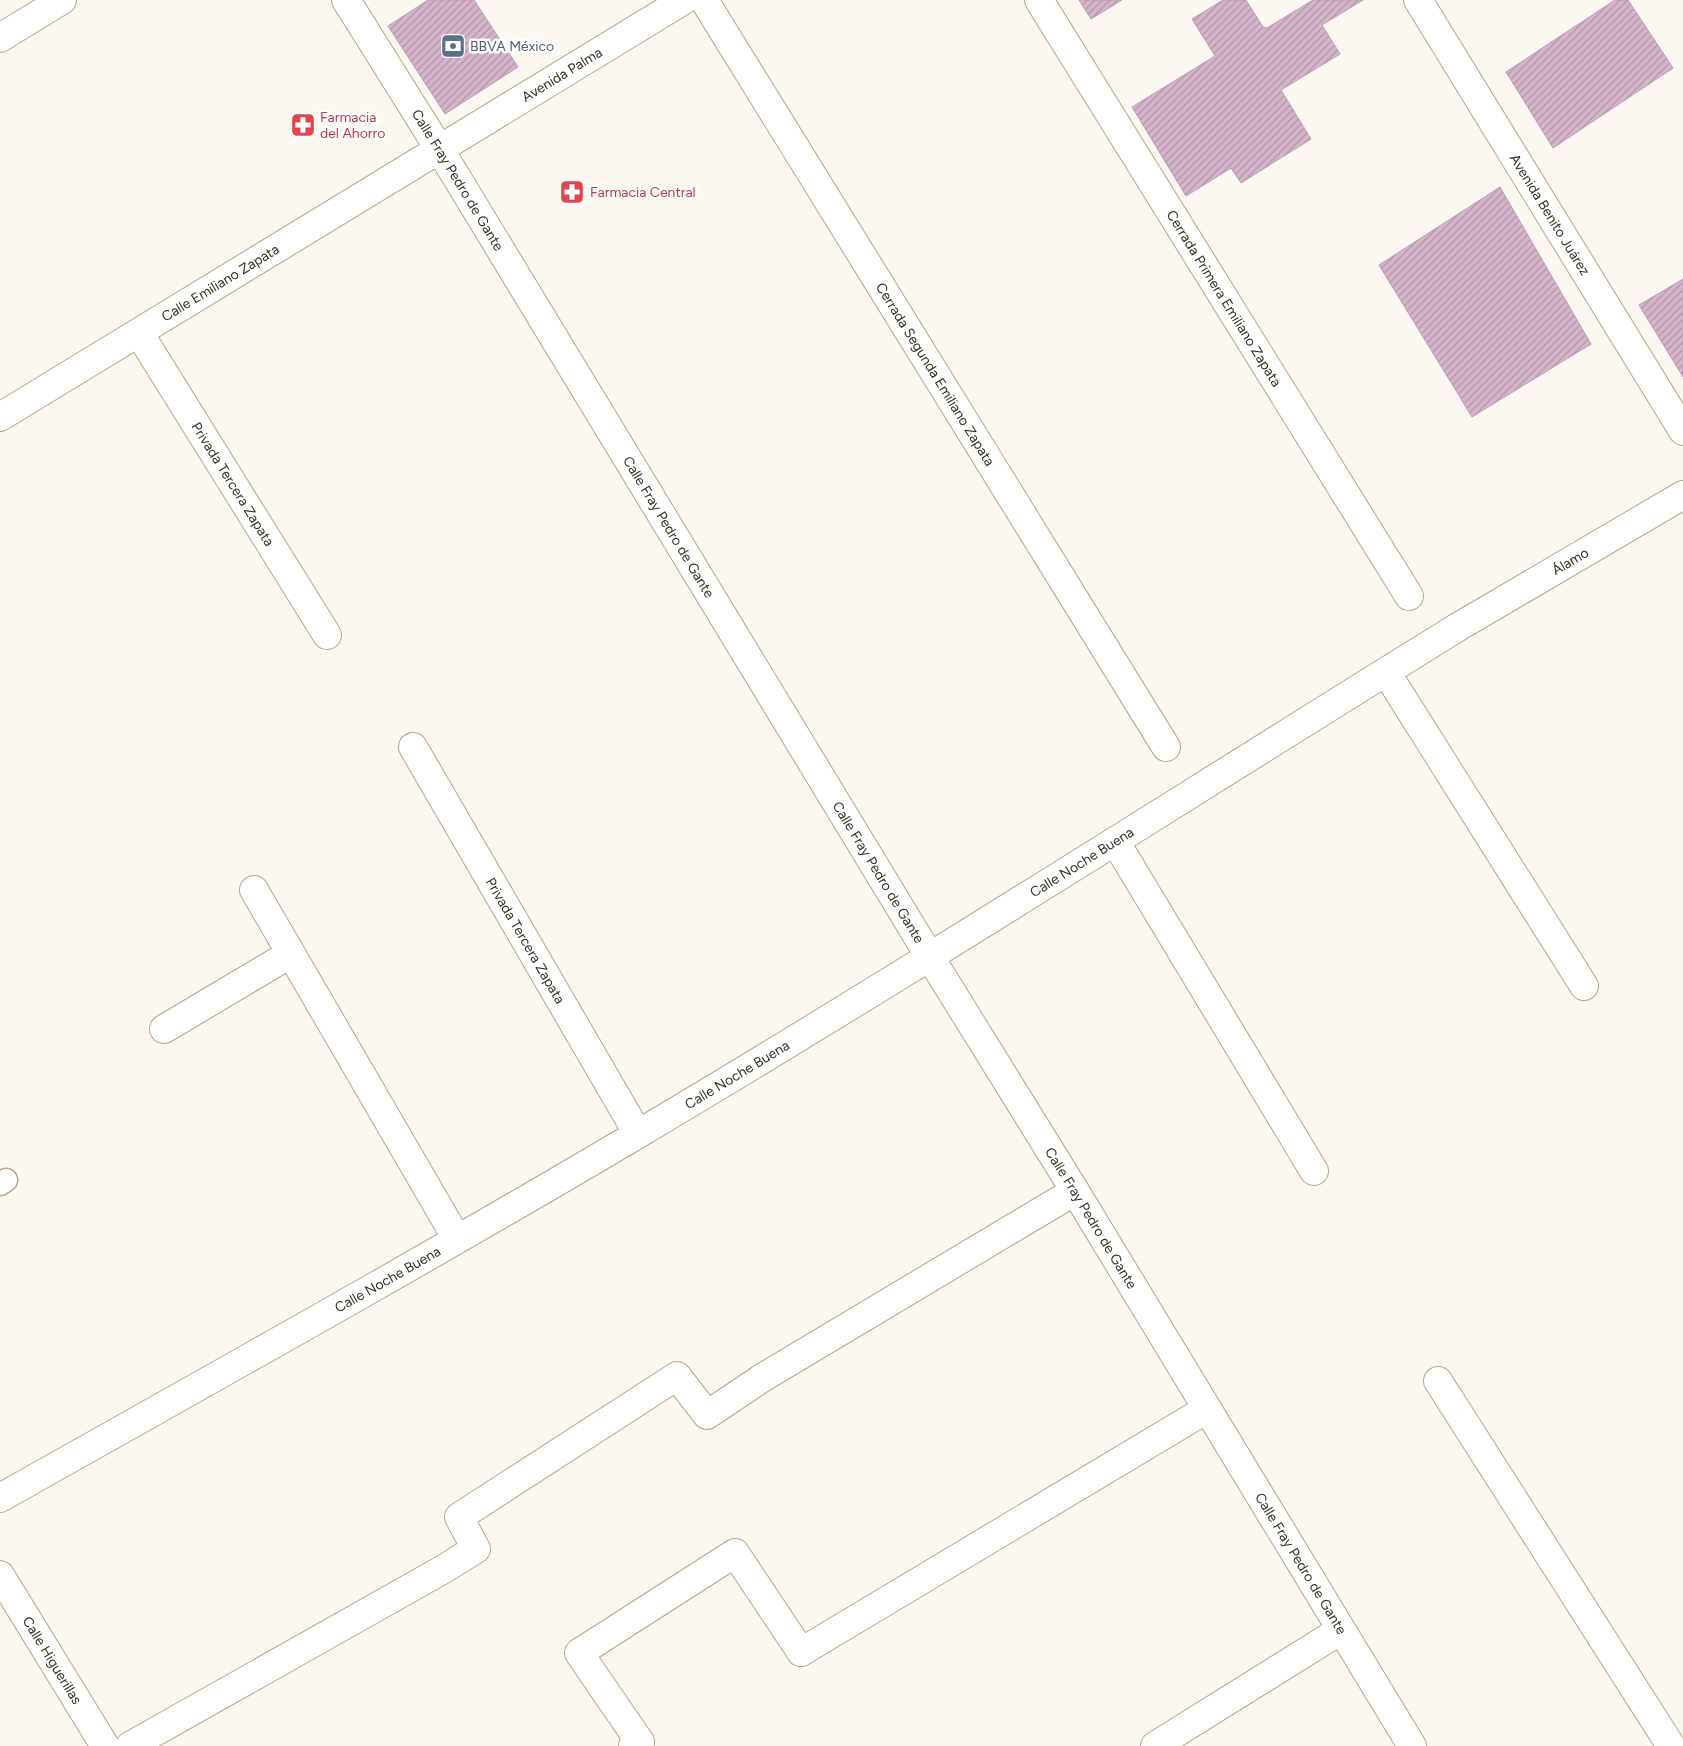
<svg xmlns="http://www.w3.org/2000/svg" width="1683" height="1746" font-family="Figtree,sans-serif">
<defs>
<pattern id="building-hatch" width="6" height="6" patternUnits="userSpaceOnUse" patternTransform="scale(1.25)"><rect width="6" height="6" fill="#d6b5cc"/><path d="M-1 1l2-2M0 6l6-6M5 7l2-2" fill="none" stroke="#ae94a5"/></pattern>
</defs>
<rect width="100%" height="100%" fill="#fcf8f1"/>
<!-- building -->
<g fill="url(#building-hatch)" stroke="#bc9cb3">
<polygon points="428,0 474,0 518,67 445,114 388,26"/>
<polygon points="1079,0 1122,0 1091,19"/>
<polygon points="1223,0 1246,0 1263,27 1267,28 1313,0 1363,0 1322,25 1340,54 1281,90 1311,139 1241,183 1231,168 1186,196 1132,107 1215,56 1192,19"/>
<polygon points="1615,0 1628,0 1673,68 1553,148 1506,72"/>
<polygon points="1500,187 1591,344 1472,417 1379,265"/>
<polygon points="1683,279 1683,377 1639,305"/>
</g>
<g fill="none" stroke-linecap="round" stroke-linejoin="round">
<defs>
<polyline id="service" points="0,1184 6,1180"/>
<g id="pedestrian">
<path id="s1" d="M139,333l188,302"/>
<path id="s2" d="M1458,627l225,-132"/>
<polyline points="442,1570 476,1549 459,1517 677,1376 707,1415 762,1378"/>
<polyline points="640,1742 579,1653 735,1553 801,1652"/>
</g>
<g id="minor">
<path id="s3" d="M704,0l462,747"/>
<path id="s4" d="M1039,0l370,596"/>
<polyline points="0,38 62,0"/>
<polyline points="1386,672 1584,986"/>
<path id="s5" d="M413,747l225,387"/>
<polyline points="1115,841 1314,1171"/>
<polyline points="254,890 457,1239"/>
<polyline points="164,1029 290,954"/>
<polyline points="762,1378 1075,1191"/>
<polyline points="1438,1381 1671,1746"/>
<path id="s6" d="M0,1498c213,-120 427,-239 638,-364 276,-164 547,-338 820,-507"/>
<path id="s7" d="M0,1575l105,171"/>
<polyline points="801,1652 1207,1409"/>
<polyline points="130,1746 442,1570"/>
<polyline points="633,1746 640,1742"/>
<polyline points="1155,1746 1341,1630"/>
</g>
<g id="secondary">
<path id="s8" d="M346,0l94,150 490,807 145,234 337,555"/>
<path id="s9" d="M0,417l684,-417"/>
</g>
<g id="primary">
<path id="s10" d="M1418,0l265,431"/>
</g>
</defs>
<!-- service casing -->
<use href="#service" stroke="#b8a685" stroke-width="25"/>
<!-- pedestrian casing -->
<use href="#pedestrian" stroke="#b8a685" stroke-width="30"/>
<!-- minor casing -->
<use href="#minor" stroke="#b8a685" stroke-width="30"/>
<!-- secondary casing -->
<use href="#secondary" stroke="#b8a685" stroke-width="30"/>
<!-- primary casing -->
<use href="#primary" stroke="#b8a685" stroke-width="30"/>
<!-- service -->
<use href="#service" stroke="#fff" stroke-width="22"/>
<!-- pedestrian -->
<use href="#pedestrian" stroke="#fff" stroke-width="28"/>
<!-- minor -->
<use href="#minor" stroke="#fff" stroke-width="28"/>
<!-- secondary -->
<use href="#secondary" stroke="#fff" stroke-width="28"/>
<!-- primary -->
<use href="#primary" stroke="#fff" stroke-width="28"/>
</g>
<!-- icons -->
<defs>
<symbol id="bank-square" viewBox="-11 -11 22 22"><rect x="-9" y="-9" width="18" height="18" rx="4" fill="#5c6f8a" stroke="#fff"/><path d="M-6-4H6V4H-6ZM0-2.3a2.3 2.3 0 1 0 0 4.6a2.3 2.3 0 1 0 0-4.6Z" fill="#fff"/></symbol>
<symbol id="pharmacy-square" viewBox="-11 -11 22 22"><rect x="-9" y="-9" width="18" height="18" rx="4" fill="#e0444e" stroke="#fff"/><path d="M-2-6h4v4h4v4h-4v4h-4v-4h-4v-4h4Z" fill="#fff"/></symbol>
</defs>
<g fill-rule="evenodd">
<use href="#bank-square" x="439" y="32" width="28" height="28"/>
<use href="#pharmacy-square" x="289" y="111" width="28" height="28"/>
<use href="#pharmacy-square" x="558" y="178" width="28" height="28"/>
</g>
<g text-anchor="middle" dominant-baseline="central" stroke-width="5" stroke-linejoin="round" paint-order="stroke">
<!-- service labels -->
<g font-size="14" fill="#4e5e75" stroke="#fff" text-anchor="start">
<text x="470" y="46">BBVA México</text>
</g>
<!-- street labels -->
<g font-size="14" fill="#373023" stroke="#fff">
<text stroke="none"><textPath href="#s9" startOffset="658">Avenida Palma</textPath></text>
<text stroke="none"><textPath href="#s8" startOffset="212">Calle Fray Pedro de Gante</textPath></text>
<text stroke="none"><textPath href="#s10" startOffset="252">Avenida Benito Juárez</textPath></text>
<text stroke="none"><textPath href="#s9" startOffset="258">Calle Emiliano Zapata</textPath></text>
<text stroke="none"><textPath href="#s4" startOffset="351">Cerrada Primera Emiliano Zapata</textPath></text>
<text stroke="none"><textPath href="#s3" startOffset="440">Cerrada Segunda Emiliano Zapata</textPath></text>
<text stroke="none"><textPath href="#s1" startOffset="178">Privada Tercera Zapata</textPath></text>
<text stroke="none"><textPath href="#s8" startOffset="618">Calle Fray Pedro de Gante</textPath></text>
<text stroke="none"><textPath href="#s2" startOffset="130">Álamo</textPath></text>
<text stroke="none"><textPath href="#s6" startOffset="1255">Calle Noche Buena</textPath></text>
<text stroke="none"><textPath href="#s8" startOffset="1022">Calle Fray Pedro de Gante</textPath></text>
<text stroke="none"><textPath href="#s5" startOffset="224">Privada Tercera Zapata</textPath></text>
<text stroke="none"><textPath href="#s6" startOffset="850">Calle Noche Buena</textPath></text>
<text stroke="none"><textPath href="#s8" startOffset="1428">Calle Fray Pedro de Gante</textPath></text>
<text stroke="none"><textPath href="#s6" startOffset="445">Calle Noche Buena</textPath></text>
<text stroke="none"><textPath href="#s8" startOffset="1832">Calle Fray Pedro de Gante</textPath></text>
<text stroke="none"><textPath href="#s7" startOffset="100">Calle Higuerillas</textPath></text>
</g>
<!-- health labels -->
<g font-size="14" fill="#be3a42" stroke="#fff" text-anchor="start">
<text x="320" y="117">Farmacia<tspan x="320" dy="16">del Ahorro</tspan></text>
<text x="590" y="192">Farmacia Central</text>
</g>
</g>
</svg>
